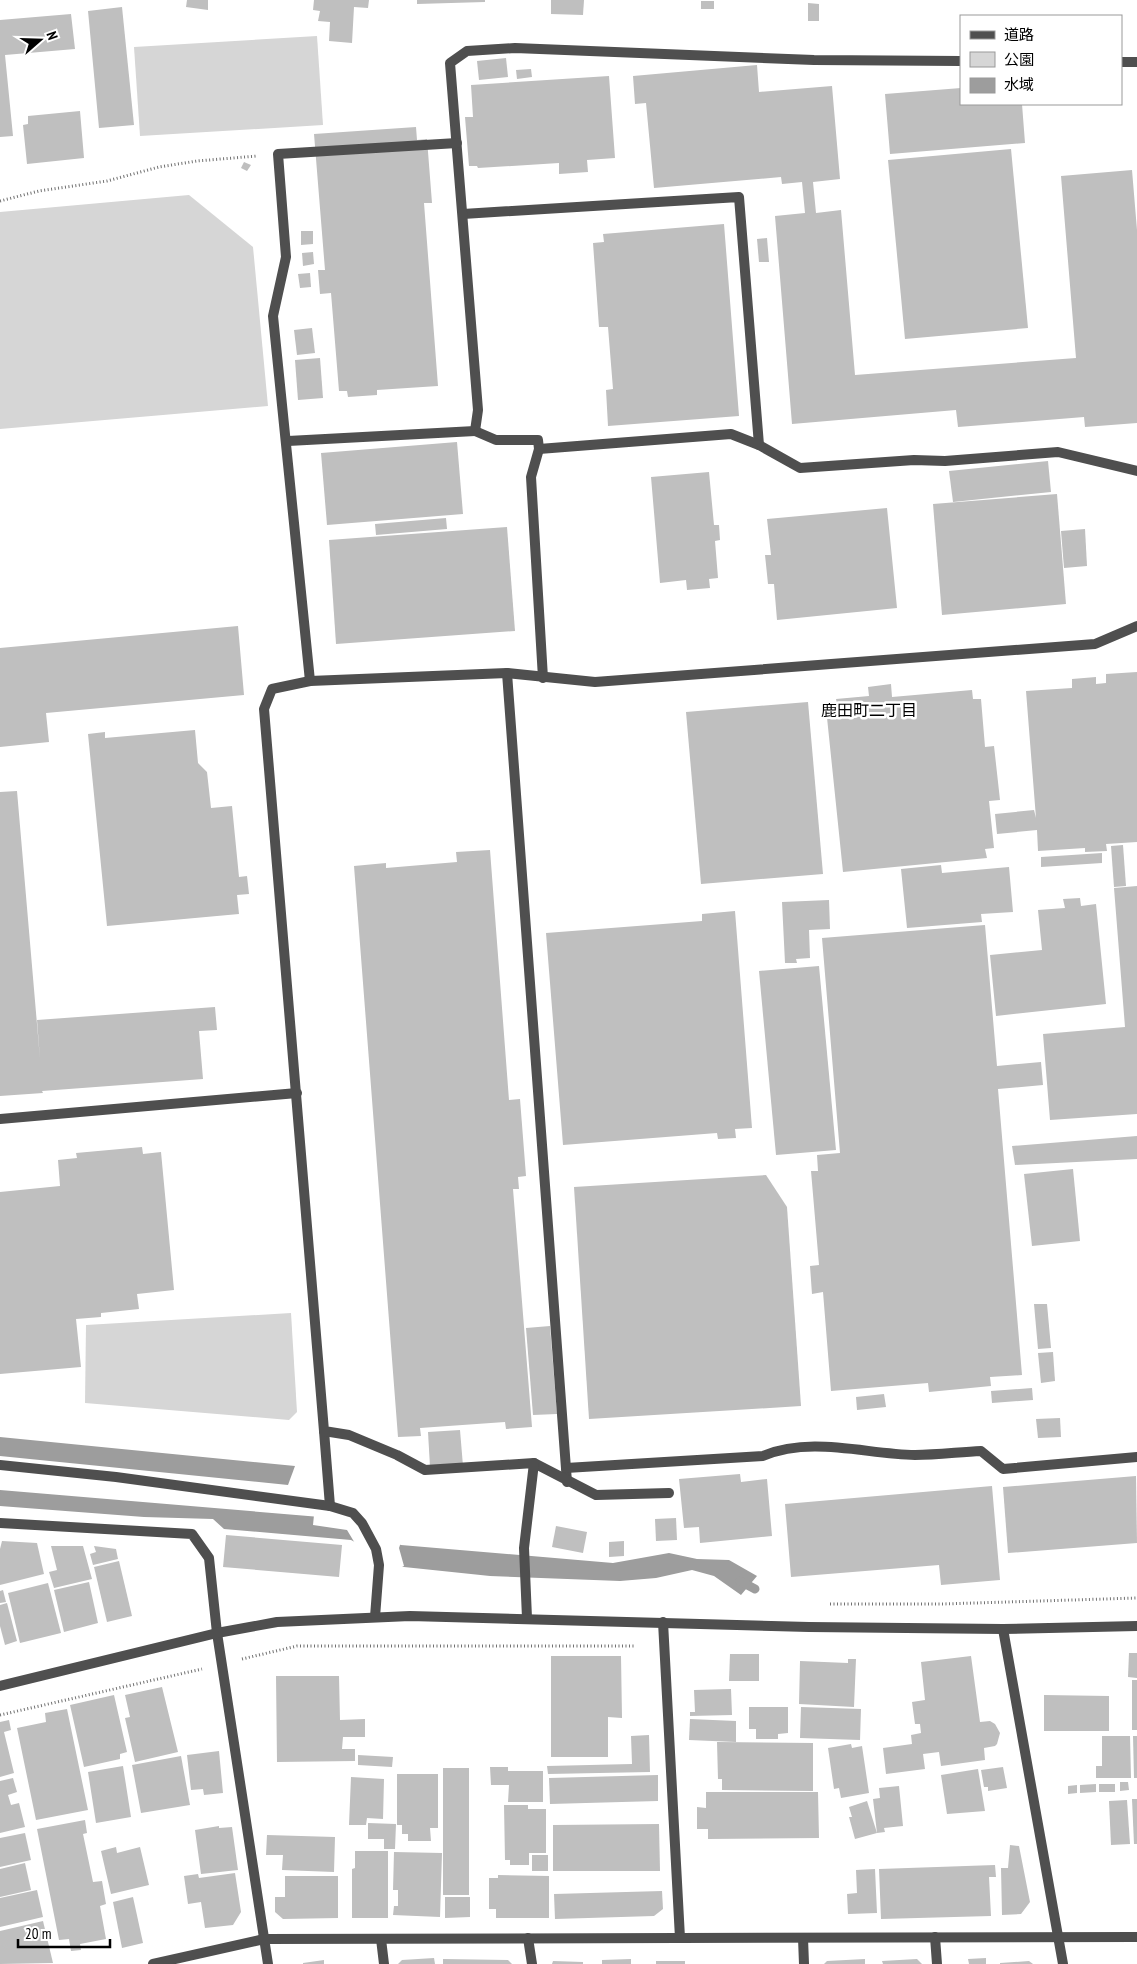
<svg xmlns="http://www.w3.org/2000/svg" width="1137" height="1964" font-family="'PT Sans Narrow','Noto Sans JP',sans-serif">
<rect width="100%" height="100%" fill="#fff"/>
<!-- green -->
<g fill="#d6d6d6">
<polygon points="317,36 323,125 140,136 134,47"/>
<polygon points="189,195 253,247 268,406 0,429 0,212"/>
<polygon points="291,1313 297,1412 289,1420 85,1403 86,1325"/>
</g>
<!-- water -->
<g fill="#9d9d9d">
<polygon points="0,1437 295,1466 288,1485 0,1456"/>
<polygon points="0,1490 344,1519 401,1545 613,1563 669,1553 697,1559 729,1560 757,1576 741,1595 714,1576 692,1570 656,1578 620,1581 490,1576 404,1567 351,1540 224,1529 213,1519 144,1517 0,1506"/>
</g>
<!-- pier -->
<polygon fill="#fff" points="323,1514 357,1520 401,1542 399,1548 404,1566 398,1566 356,1545 347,1530 313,1525 314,1515"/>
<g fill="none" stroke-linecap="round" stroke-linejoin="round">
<!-- stream -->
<polyline stroke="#9d9d9d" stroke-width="9" points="740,1581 755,1589"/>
</g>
<!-- building -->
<g fill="#bfbfbf">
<polygon points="187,0 208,0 208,10 186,7"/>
<polygon points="314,0 369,0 368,8 354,7 352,43 329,41 330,22 318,21 320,11 313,10"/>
<polygon points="417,0 485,0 485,2 417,4"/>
<polygon points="551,0 584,0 583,15 551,14"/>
<rect x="701" y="1" width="13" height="8"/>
<polygon points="808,3 819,4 819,21 808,21"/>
<polygon points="122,7 134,125 99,128 88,11"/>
<polygon points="71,14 75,49 5,55 13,136 0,137 0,20"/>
<polygon points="506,58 508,77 479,80 477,61"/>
<polygon points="757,65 759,92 832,86 840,179 813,182 816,213 841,210 855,375 1076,358 1061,176 1132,170 1137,230 1137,423 1085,427 1084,417 958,427 956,410 792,424 775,216 805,213 802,182 782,184 781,177 654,188 646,103 635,104 633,76"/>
<polygon points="531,69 532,77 517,79 516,70"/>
<polygon points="609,76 615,158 587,160 588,172 559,174 559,163 478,168 477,166 469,166 465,117 473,117 471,85"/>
<polygon points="961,88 961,104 1022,104 1025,143 890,154 885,94"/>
<polygon points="80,111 84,158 27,164 23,125 28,124 28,116"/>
<polygon points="416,127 417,140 427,139 432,203 424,203 438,386 377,390 377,395 348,397 347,391 339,391 331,293 320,294 318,270 325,270 314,134"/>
<polygon points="1011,149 1028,328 905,339 888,160"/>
<polygon points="244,162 251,165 247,171 241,168"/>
<polygon points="724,224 739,416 608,426 606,390 613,389 608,327 599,327 593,243 604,242 603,234"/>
<polygon points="301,231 313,231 313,244 301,245"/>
<polygon points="767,238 769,262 759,262 757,239"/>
<polygon points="313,252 314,264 303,266 302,253"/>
<polygon points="310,273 311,287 300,288 298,274"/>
<polygon points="312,328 315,353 297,355 294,330"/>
<polygon points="320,358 323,398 298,400 295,360"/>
<polygon points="457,442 463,514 327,525 321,453"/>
<polygon points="1048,461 1051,492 953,502 949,471"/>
<polygon points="709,472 714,525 719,525 720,540 715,541 718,578 709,579 710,588 687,590 686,580 660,583 651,477"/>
<polygon points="1057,494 1066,604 942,615 933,504"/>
<polygon points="887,508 897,608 777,620 774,584 768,584 765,555 771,555 767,519"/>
<polygon points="446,518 447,529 376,535 375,524"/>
<polygon points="507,527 515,631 336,644 329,540"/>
<polygon points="1085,529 1087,566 1064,568 1061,531"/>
<polygon points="238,626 244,695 46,713 49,742 0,747 0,648"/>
<polygon points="1137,672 1137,842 1106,844 1107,851 1085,852 1085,848 1038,851 1037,830 997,834 995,814 1034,810 1036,818 1026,691 1072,688 1072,679 1096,677 1096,684 1106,683 1106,674"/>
<polygon points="891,684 892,697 972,690 973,699 981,699 985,747 994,746 1000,800 989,801 994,848 985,849 987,858 843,872 826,708 837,704 836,699 869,696 868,687"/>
<polygon points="808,702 823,874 701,884 686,712"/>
<polygon points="195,730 198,763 207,772 211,808 232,806 239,877 247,876 249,894 237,895 239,914 107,926 88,734 105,732 105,738"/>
<polygon points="17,791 40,1059 37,1020 215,1007 217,1030 199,1031 203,1079 42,1091 43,1093 0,1096 0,792"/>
<polygon points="1123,845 1126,886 1114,887 1111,846"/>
<polygon points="490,850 509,1100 520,1099 526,1176 518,1177 519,1189 513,1189 532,1427 506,1429 505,1422 420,1428 421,1436 398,1437 354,866 386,863 386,868 457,862 456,852"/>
<polygon points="1102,853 1102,863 1041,867 1041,857"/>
<polygon points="941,865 942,873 1009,867 1013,912 981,914 982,922 907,928 901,869"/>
<polygon points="1137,886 1137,1114 1050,1120 1043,1034 1125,1027 1114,888"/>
<polygon points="1080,898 1081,906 1096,904 1106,1004 996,1016 990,955 1042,950 1038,910 1065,908 1063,899"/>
<polygon points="829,900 830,929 809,930 810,958 796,959 797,963 785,963 782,902"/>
<polygon points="735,911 752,1128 735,1129 736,1138 718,1139 717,1133 563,1145 546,933 702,921 702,914"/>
<polygon points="985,925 997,1066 1041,1062 1043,1085 998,1089 1022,1375 990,1377 991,1386 929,1392 928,1383 831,1391 823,1292 812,1294 810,1266 819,1265 811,1171 818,1171 817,1155 840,1153 822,938"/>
<polygon points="819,966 836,1150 776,1155 759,971"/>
<polygon points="1137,1136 1137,1159 1015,1165 1012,1146"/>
<polygon points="142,1147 143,1154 161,1152 174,1290 137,1294 139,1309 101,1313 101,1317 76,1319 81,1367 0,1374 0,1192 60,1186 58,1160 77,1158 76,1153"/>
<polygon points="1073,1169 1080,1241 1032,1246 1024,1174"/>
<polygon points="766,1175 787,1207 801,1406 589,1419 574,1187"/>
<polygon points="1034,1304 1047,1304 1051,1348 1038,1349"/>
<polygon points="550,1326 557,1414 533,1415 526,1328"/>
<polygon points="1053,1352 1055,1381 1041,1383 1038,1353"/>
<polygon points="1032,1388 1033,1400 992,1403 991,1391"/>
<polygon points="884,1394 886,1407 857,1410 856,1397"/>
<polygon points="1060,1418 1061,1437 1038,1438 1036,1419"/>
<polygon points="460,1430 463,1466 430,1467 428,1432"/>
<polygon points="740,1474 741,1482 767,1479 772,1536 700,1543 699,1527 684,1528 679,1479"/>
<polygon points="1136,1476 1137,1543 1008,1553 1003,1487"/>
<polygon points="992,1486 1000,1580 941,1585 939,1565 791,1577 785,1504"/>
<polygon points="676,1518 677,1540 656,1541 655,1519"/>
<polygon points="556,1526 587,1532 583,1553 552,1547"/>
<polygon points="226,1535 342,1545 339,1577 223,1567"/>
<polygon points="2,1541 37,1543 44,1574 0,1585 0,1549"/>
<polygon points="624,1541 624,1556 609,1557 609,1542"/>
<polygon points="51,1546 83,1546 92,1579 54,1588 49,1572 57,1570"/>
<polygon points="94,1546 116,1549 118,1559 93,1565 90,1554 96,1552"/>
<polygon points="119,1561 132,1616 107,1622 94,1567"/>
<polygon points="89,1582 98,1623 64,1632 54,1590"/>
<polygon points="48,1583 61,1633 20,1643 8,1593"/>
<polygon points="3,1590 6,1602 0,1603 0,1591"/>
<polygon points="7,1603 17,1641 5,1645 0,1626 0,1605"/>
<polygon points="1129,1653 1137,1653 1137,1678 1128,1677"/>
<polygon points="730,1654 759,1654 759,1681 729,1681"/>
<polygon points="551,1656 621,1656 622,1718 608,1717 608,1757 551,1757"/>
<polygon points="971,1656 980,1722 990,1721 995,1724 1000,1733 997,1744 995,1746 984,1748 985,1760 941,1766 939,1752 923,1754 925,1769 886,1774 883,1748 912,1744 911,1735 921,1733 920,1724 915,1724 912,1702 925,1700 921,1662"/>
<polygon points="848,1659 856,1659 854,1707 799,1704 800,1661 848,1663"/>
<polygon points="276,1676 339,1676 340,1720 365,1719 365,1737 343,1737 342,1749 355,1749 355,1761 277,1762"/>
<rect x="1132" y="1680" width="5" height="50"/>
<polygon points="162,1687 178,1752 135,1762 125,1718 130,1717 125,1695"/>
<polygon points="731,1689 732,1715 690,1716 690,1712 695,1712 694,1690"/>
<polygon points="114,1695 127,1752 120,1754 120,1759 84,1767 70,1705"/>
<polygon points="1044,1695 1109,1696 1109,1731 1044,1731"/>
<polygon points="749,1707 788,1707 788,1733 778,1734 778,1739 756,1739 756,1729 749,1729"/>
<polygon points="801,1707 861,1709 860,1740 800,1738"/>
<polygon points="67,1709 88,1810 36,1820 17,1728 46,1722 45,1713"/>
<polygon points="690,1719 736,1721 736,1742 689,1740"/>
<polygon points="9,1720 11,1730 4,1732 14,1773 0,1777 0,1722"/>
<polygon points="649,1735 650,1772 548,1774 547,1766 632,1764 631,1736"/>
<polygon points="1102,1736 1130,1736 1131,1778 1096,1778 1096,1766 1102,1766"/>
<polygon points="1133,1736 1137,1736 1137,1778 1134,1778"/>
<polygon points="717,1742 813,1743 813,1791 722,1790 722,1779 718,1779"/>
<polygon points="851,1744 852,1748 862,1746 869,1793 841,1798 839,1788 834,1789 828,1748"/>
<polygon points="219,1751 223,1793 204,1795 203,1789 191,1790 187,1755"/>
<polygon points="358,1755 393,1757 392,1767 358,1765"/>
<polygon points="181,1756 190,1805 141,1813 132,1765"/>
<polygon points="123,1766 131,1817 96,1823 88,1772"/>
<polygon points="490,1767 508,1767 508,1771 543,1771 543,1802 508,1802 509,1785 491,1785"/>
<polygon points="1003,1767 1007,1788 988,1791 988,1787 984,1787 981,1770"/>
<rect x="443" y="1768" width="26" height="127"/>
<polygon points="978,1769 985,1811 947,1814 941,1775"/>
<polygon points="397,1774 438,1774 438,1828 430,1828 431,1841 408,1841 408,1834 402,1834 402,1825 397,1825"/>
<polygon points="658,1775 658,1801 550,1804 549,1778"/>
<polygon points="351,1777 384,1779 383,1819 367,1818 366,1825 349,1825"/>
<polygon points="13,1778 17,1792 8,1795 11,1805 19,1803 25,1827 0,1833 0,1781"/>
<polygon points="1120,1782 1128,1782 1129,1790 1120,1791"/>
<polygon points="1096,1784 1096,1792 1080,1793 1080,1785"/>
<rect x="1099" y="1784" width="16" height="8"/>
<polygon points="1077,1785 1077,1793 1068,1794 1068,1786"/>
<polygon points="899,1786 903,1826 884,1828 885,1832 877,1833 873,1799 880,1798 879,1788"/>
<polygon points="706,1792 818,1792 819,1838 708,1839 708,1829 697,1829 697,1807 706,1808"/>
<polygon points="1132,1799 1137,1799 1137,1844 1134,1844"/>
<polygon points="1127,1800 1130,1844 1111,1845 1109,1801"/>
<polygon points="867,1801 877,1833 855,1839 849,1817 852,1817 849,1807"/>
<polygon points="504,1805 528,1805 528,1809 546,1809 546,1853 529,1853 529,1865 510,1865 510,1860 505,1860"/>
<polygon points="85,1820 87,1833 83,1834 93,1882 102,1881 106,1904 100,1906 106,1939 80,1944 81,1950 71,1951 69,1939 59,1940 37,1829"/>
<polygon points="368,1823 396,1824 395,1849 384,1849 384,1839 368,1839"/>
<polygon points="659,1824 660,1871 553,1871 553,1825"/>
<polygon points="219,1826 219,1828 232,1827 238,1870 201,1874 195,1830"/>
<polygon points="25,1833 31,1860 0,1867 0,1838"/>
<polygon points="267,1835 335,1837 334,1872 282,1870 283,1855 266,1855"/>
<polygon points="1010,1845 1019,1846 1030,1902 1021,1914 1002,1915 1001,1868 1008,1868"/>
<polygon points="116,1847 117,1853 140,1847 149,1885 111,1894 101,1851"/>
<polygon points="355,1851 388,1851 388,1918 352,1918 352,1869 355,1868"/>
<polygon points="394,1852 442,1853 440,1917 393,1915 394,1906 398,1906 398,1890 393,1890"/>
<rect x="532" y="1855" width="16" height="16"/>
<polygon points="25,1863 31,1890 0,1897 0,1869"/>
<polygon points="995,1865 996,1877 989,1877 991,1916 881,1919 879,1869"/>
<polygon points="875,1869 877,1913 848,1914 847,1894 857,1893 856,1870"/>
<polygon points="235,1873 241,1912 233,1925 205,1928 201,1902 188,1904 184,1876 198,1874 199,1878"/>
<polygon points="498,1875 549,1876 549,1918 496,1918 496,1909 489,1909 489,1878 498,1878"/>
<polygon points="285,1876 338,1876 338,1918 283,1919 275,1912 275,1897 285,1897"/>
<polygon points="37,1890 43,1917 0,1927 0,1898"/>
<polygon points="662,1891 663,1909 654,1916 555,1919 554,1894"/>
<polygon points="133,1897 143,1943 122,1948 113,1902"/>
<polygon points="445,1897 470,1897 470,1917 445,1918"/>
<polygon points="43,1921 53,1963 0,1964 0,1931"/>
<polygon points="434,1958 435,1964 398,1964 402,1960"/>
<polygon points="986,1958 986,1964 969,1964 968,1959"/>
<polygon points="443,1959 508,1960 512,1964 443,1964"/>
<polygon points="631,1959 631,1964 602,1964 602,1960"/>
<polygon points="865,1959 865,1964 824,1964 827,1961"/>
<polygon points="917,1959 922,1964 883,1964 882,1961"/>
<polygon points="324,1960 324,1964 303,1964 303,1963"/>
<polygon points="553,1961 583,1962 583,1964 552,1964"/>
<rect x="656" y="1961" width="29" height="3"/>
<polygon points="1029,1961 1033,1964 1000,1964 1000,1963"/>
</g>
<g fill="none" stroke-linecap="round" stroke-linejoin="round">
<!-- path -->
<g stroke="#717171" stroke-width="3" stroke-dasharray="1 2.5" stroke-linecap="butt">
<polyline points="0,201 39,191 107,181 159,167 197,161 257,156"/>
<polyline points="830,1604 942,1604 1137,1598"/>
<polyline points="242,1659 297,1646 634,1646"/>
<polyline points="0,1715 202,1669"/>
</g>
<!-- service -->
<g stroke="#4f4f4f" stroke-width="10">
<polyline points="1121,62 1137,62"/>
<polyline points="463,214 739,197 759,445"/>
<polyline points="475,431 496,440 538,440 539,449 531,477 543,678"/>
<polyline points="288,441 475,431 478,410 450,63 467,51 515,48 814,60 961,61"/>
<polyline points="539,449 731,434 759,445 800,468 914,460 945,461 1058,452 1137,471"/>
<polyline points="507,673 567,1482"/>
<polyline points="310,681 273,316 286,257 278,154 457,143"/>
<polyline points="0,1119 297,1093"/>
<polyline points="324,1431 330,1506"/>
<polyline points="534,1463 596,1495 669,1493"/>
<path d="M566,1468l197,-12c48,-20 102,-2 152,-1 22,0 44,-3 66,-4l22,18 134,-12"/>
<polyline points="527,1618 524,1548 534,1463 425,1470 397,1455 349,1435 324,1431 264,709 272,689 310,681 507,673 595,682 1095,644 1137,626"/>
</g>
<!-- minor -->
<g stroke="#4f4f4f" stroke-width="10">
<polyline points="0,1465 116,1477 330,1506 353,1513 362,1523 376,1549 379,1565 375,1617"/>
<polyline points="0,1523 192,1534 209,1558 217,1633 268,1964"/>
<polyline points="663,1622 680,1938"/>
<polyline points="1003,1629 1063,1964"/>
<polyline points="935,1937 937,1964"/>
<polyline points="528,1938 532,1964"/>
<polyline points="803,1938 804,1964"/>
<polyline points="381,1939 384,1964"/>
<polyline points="153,1964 264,1939 1137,1937"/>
</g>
<!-- tertiary -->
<polyline stroke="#4f4f4f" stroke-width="10" points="0,1686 217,1633 277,1622 410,1616 809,1627 1003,1629 1137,1626"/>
</g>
<g text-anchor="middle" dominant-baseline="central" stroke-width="5" stroke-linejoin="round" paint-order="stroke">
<!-- neighbourhood labels -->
<g font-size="16" fill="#000" stroke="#fff">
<text x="869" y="710">鹿田町二丁目</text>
</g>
</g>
<!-- legend -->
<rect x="960" y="15" width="162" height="90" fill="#ffffff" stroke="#999999"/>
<rect x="970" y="31" width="25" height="8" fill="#4f4f4f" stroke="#999999"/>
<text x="1004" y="40" font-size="15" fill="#000000">道路</text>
<rect x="970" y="52" width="25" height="15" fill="#d6d6d6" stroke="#999999"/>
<text x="1004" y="65" font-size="15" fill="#000000">公園</text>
<rect x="970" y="78" width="25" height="15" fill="#9d9d9d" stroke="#999999"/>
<text x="1004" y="90" font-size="15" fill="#000000">水域</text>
<!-- north arrow -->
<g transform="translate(40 40) rotate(70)" stroke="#ffffff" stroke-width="4" paint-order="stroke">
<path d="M0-4L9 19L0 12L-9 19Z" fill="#000000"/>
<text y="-8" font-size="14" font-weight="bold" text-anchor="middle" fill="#000000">N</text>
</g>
<!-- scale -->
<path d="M18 1939v8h92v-8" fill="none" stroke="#000000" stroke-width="2.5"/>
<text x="25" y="1939" font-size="15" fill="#000000" stroke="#ffffff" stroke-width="4" paint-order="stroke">20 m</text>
</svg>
